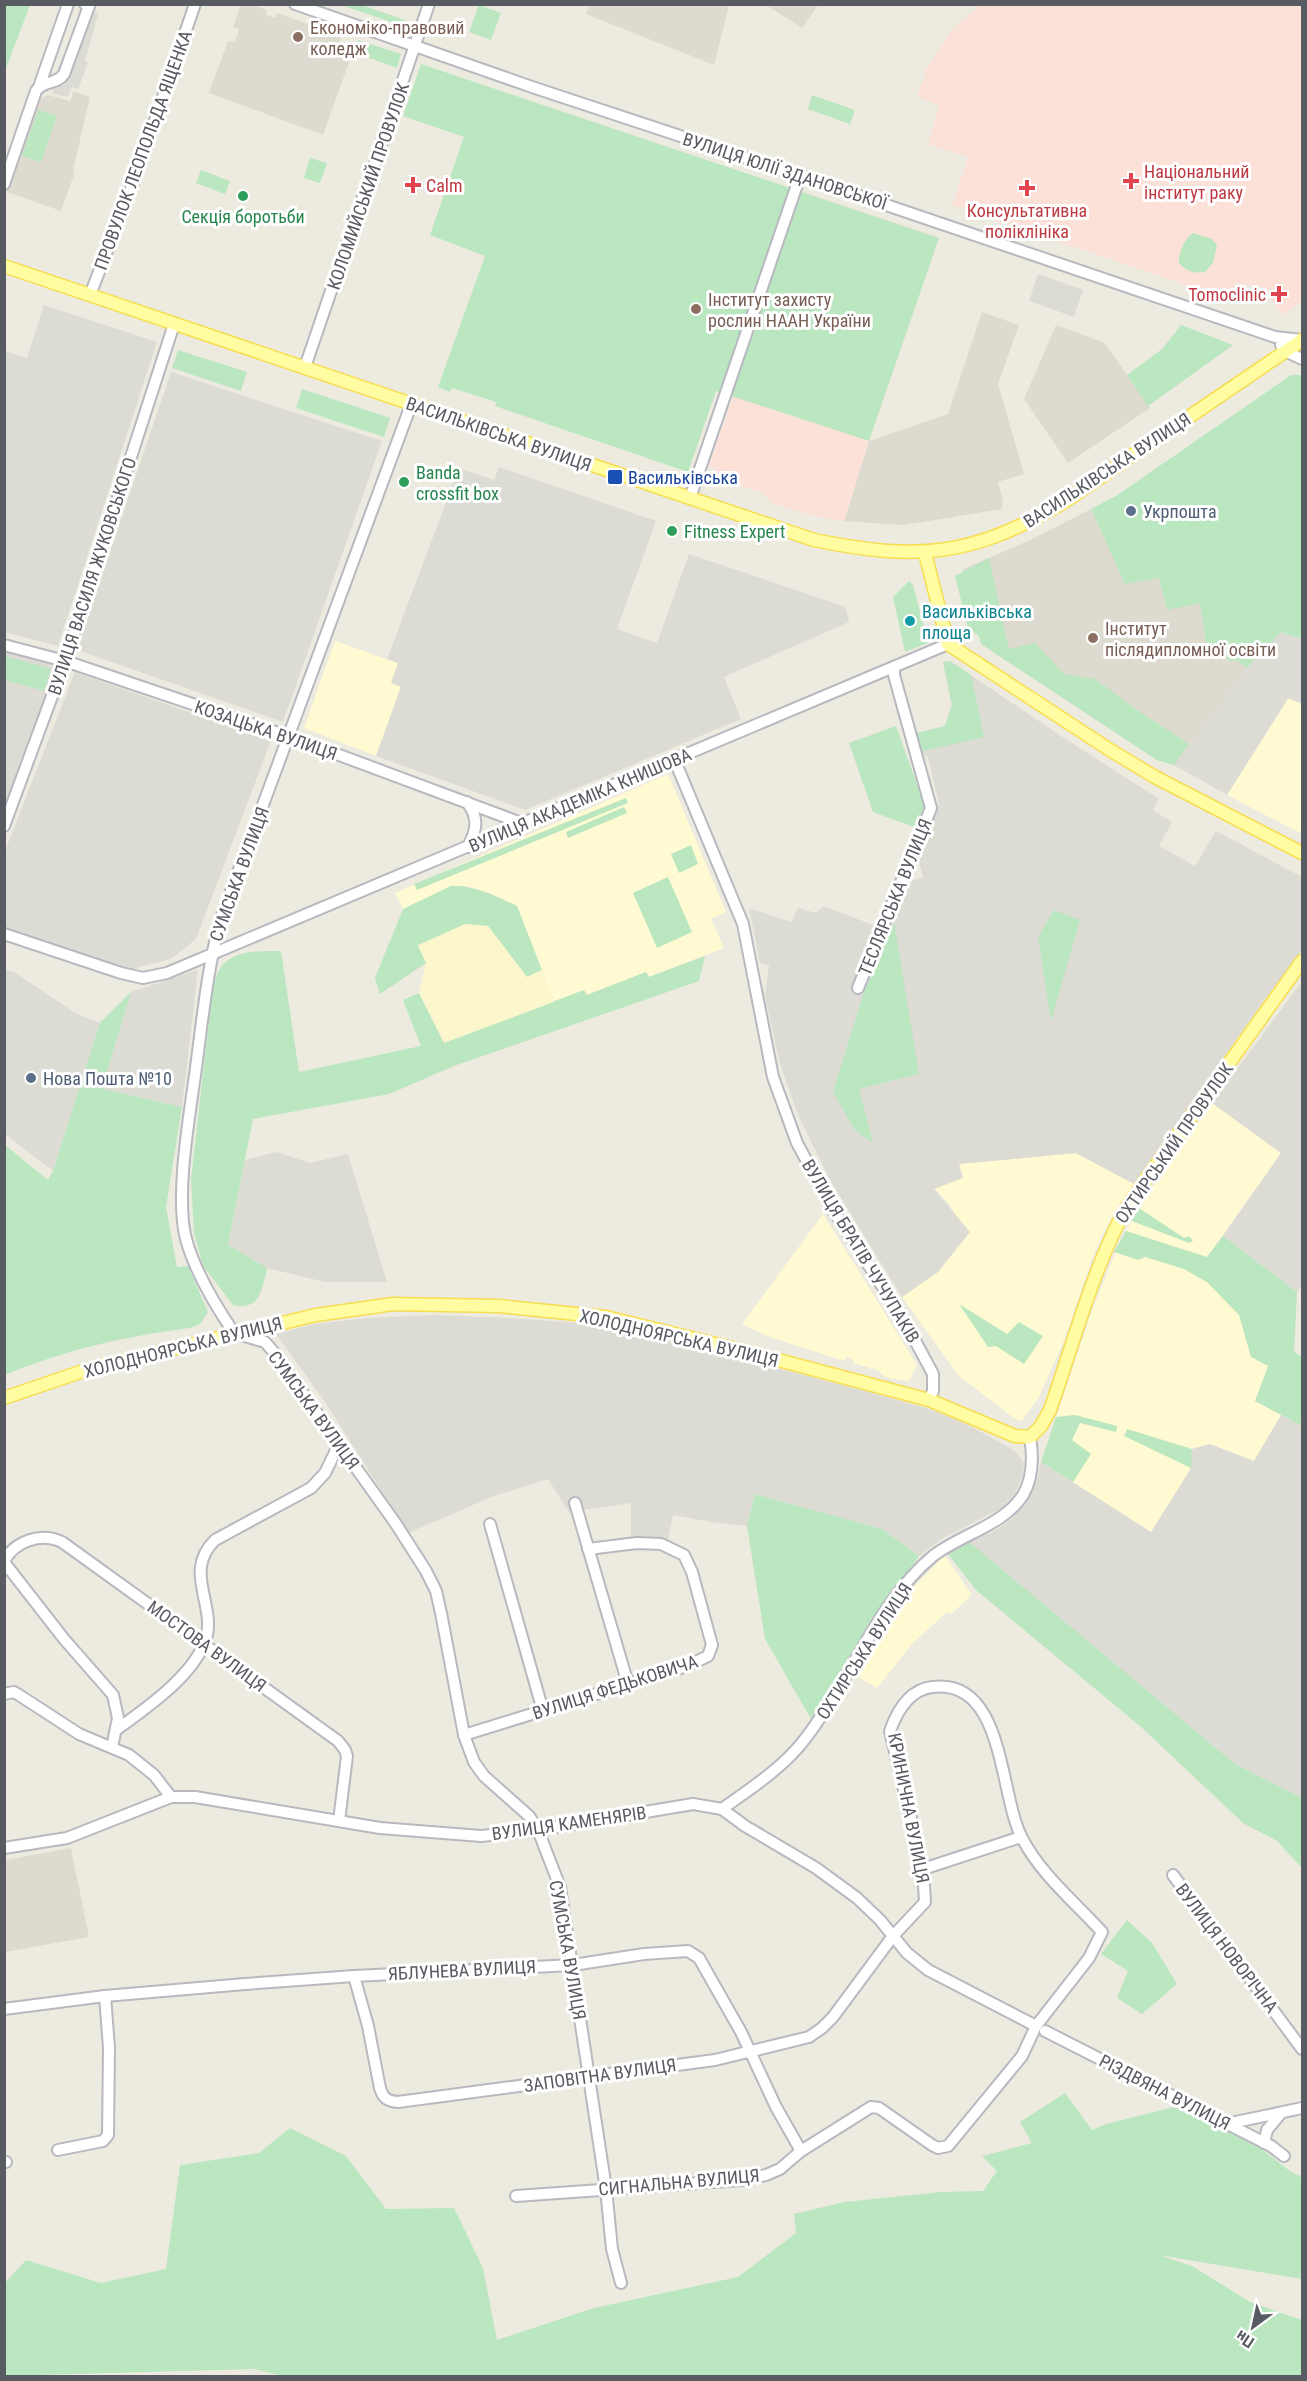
<svg xmlns="http://www.w3.org/2000/svg" width="1307" height="2381" font-family="'Roboto Condensed',sans-serif">
<rect width="100%" height="100%" fill="#edebe0"/>
<!-- commercial -->
<g fill="#fffad2">
<polygon points="335,641 398,663 401,686 376,756 304,728"/>
<polygon points="1289,698 1302,704 1302,834 1227,795"/>
<polygon points="668,774 726,912 711,919 724,948 648,977 646,972 586,995 584,990 554,1002 517,906 489,893 466,886 451,886 403,909 395,893"/>
<polygon points="1212,1103 1281,1153 1207,1257 1269,1366 1255,1401 1281,1415 1254,1461 1210,1444 1192,1449 1190,1470 1151,1532 1041,1462 1092,1311 1120,1241 1149,1192"/>
<polygon points="1076,1153 1134,1184 1120,1203 1102,1235 1091,1261 1063,1343 1039,1397 1022,1421 1015,1419 959,1376 902,1297 938,1272 957,1218 949,1204 934,1188 959,1164"/>
<polygon points="823,1214 917,1365 909,1381 887,1378 877,1370 853,1363 853,1360 846,1357 845,1361 769,1337 742,1324"/>
<polygon points="945,1555 971,1594 969,1598 952,1613 947,1612 913,1643 877,1688 856,1676 901,1600"/>
</g>
<!-- industrial -->
<g fill="#dddcd4">
<polygon points="93,12 98,14 85,61 88,63 78,89 72,87 68,97 54,94 51,86 73,66"/>
<polygon points="1038,274 1083,290 1074,317 1029,301"/>
<polygon points="44,305 157,342 58,646 4,632 5,351 27,358"/>
<polygon points="171,372 382,441 283,722 77,650"/>
<polygon points="499,467 656,521 617,629 657,643 689,554 846,607 849,622 724,677 741,719 525,810 376,756 401,687 391,683 398,663 387,659 459,468 494,480"/>
<polygon points="1281,632 1302,639 1302,704 1288,698 1227,795 1174,765 1238,678"/>
<polygon points="5,650 59,664 5,814"/>
<polygon points="950,661 1061,736 1159,799 1153,810 1172,822 1159,846 1195,866 1216,831 1302,877 1302,950 1265,999 1134,1184 1076,1153 959,1164 963,1178 934,1189 970,1232 938,1272 902,1297 830,1180 798,1115 780,1064 765,997 769,965 760,963 749,908 791,922 798,908 816,913 824,906 878,927 855,989 864,992 912,880 923,878 919,861 939,804 928,757 918,752 913,734 945,726 952,705 943,662"/>
<polygon points="75,672 271,741 196,939 171,959 132,969 5,929 5,851"/>
<polygon points="4,969 14,972 75,1013 100,1023 53,1171 5,1134"/>
<polygon points="198,970 182,1107 102,1089 131,992"/>
<polygon points="1300,984 1302,986 1302,1285 1297,1292 1223,1236 1281,1153 1212,1103"/>
<polygon points="276,1152 310,1163 348,1154 387,1282 325,1282 267,1268 228,1245 245,1160"/>
<polygon points="433,1315 510,1318 578,1323 647,1335 861,1390 926,1408 957,1420 987,1435 1015,1451 1024,1463 1023,1474 1015,1494 1000,1509 943,1538 919,1556 882,1529 755,1494 747,1526 718,1523 673,1515 667,1545 631,1537 631,1503 569,1512 548,1479 494,1496 408,1533 325,1402 276,1334 314,1324 368,1318"/>
<polygon points="1281,1415 1302,1426 1302,1798 1235,1764 968,1541 995,1531 1012,1519 1037,1481 1041,1462 1151,1532 1190,1470 1192,1449 1210,1444 1254,1461"/>
</g>
<!-- education -->
<g fill="#dddbcf">
<polygon points="241,5 253,5 267,10 266,15 275,18 277,13 341,36 340,41 351,45 348,52 352,54 323,135 209,93 228,41 235,42 239,29 233,27"/>
<polygon points="589,5 589,4 729,5 714,65 586,14"/>
<polygon points="766,5 818,5 802,28"/>
<polygon points="74,91 90,97 73,170 75,172 61,211 7,192 41,98 48,95 70,101"/>
<polygon points="982,312 1019,325 998,384 1024,474 998,482 1003,501 1002,509 904,525 844,521 869,441 948,414"/>
<polygon points="1056,325 1105,343 1150,408 1068,463 1024,399"/>
<polygon points="1091,509 1125,583 1159,578 1200,603 1237,660 1247,668 1174,765 1157,760 981,644 963,569 1030,540"/>
<polygon points="71,1848 89,1937 5,1952 5,1860"/>
</g>
<!-- medical -->
<g fill="#fce1d9">
<polygon points="980,5 1302,5 1302,301 1282,315 1264,288 1246,284 1215,295 952,205 968,157 928,144 939,105 917,97 927,68 950,32"/>
<polygon points="804,192 939,238 869,441 844,521 814,516 772,503 764,493 720,479 718,484 712,482 716,469 709,466"/>
</g>
<!-- green -->
<g fill="#bae6c0">
<polygon points="4,5 30,5 5,71 4,70"/>
<polygon points="341,5 361,5 408,21 406,27"/>
<polygon points="479,5 501,13 491,40 469,32"/>
<polygon points="358,40 401,54 397,68 353,52"/>
<polygon points="421,64 939,238 869,441 716,391 688,472 495,406 496,402 452,388 450,392 438,387 485,256 430,235 464,137 403,116"/>
<polygon points="812,95 855,110 850,124 808,109"/>
<polygon points="38,110 57,116 41,162 22,156"/>
<polygon points="310,158 327,163 320,183 304,178"/>
<polygon points="201,170 230,181 225,194 196,183"/>
<path d="M1193,233l19,6 5,6 -4,18 -8,9c-9,2 -20,-1 -26,-9 -1,-10 6,-25 14,-30z"/>
<polygon points="1181,325 1233,345 1148,406 1127,375 1162,349"/>
<polygon points="178,350 247,372 241,391 172,368"/>
<polygon points="1291,375 1302,375 1302,639 1281,632 1247,668 1237,660 1230,661 1206,642 1200,603 1167,610 1159,578 1125,584 1091,509 1116,496"/>
<polygon points="302,389 390,418 384,437 296,408"/>
<polygon points="989,558 1009,649 1035,643 1064,674 1095,679 1134,708 1189,744 1174,765 1157,760 981,644 979,636 968,628 955,576"/>
<polygon points="909,581 913,585 928,643 905,652 893,597"/>
<polygon points="5,656 51,669 44,691 5,680"/>
<polygon points="950,661 971,675 984,737 918,752 913,734 945,726 952,705 943,662"/>
<polygon points="896,726 925,807 917,828 873,812 849,743"/>
<polygon points="626,798 628,803 623,805 417,890 414,884"/>
<polygon points="624,807 627,813 568,838 566,832"/>
<polygon points="691,845 698,864 679,873 671,854"/>
<polygon points="668,877 692,932 657,948 633,893"/>
<path d="M451,886c24,-1 44,10 66,20l25,64 -15,7 -39,-51 -70,20 8,17 -46,31 -5,-16 28,-69z"/>
<polygon points="1054,910 1080,920 1051,1021 1038,937"/>
<polygon points="894,922 919,1074 859,1089 873,1143 855,1130 833,1092 864,992"/>
<path d="M281,951l18,121 122,-26 -18,-46 16,-7 26,49 139,-52 3,5 59,-23 3,5 56,-21 -6,25 -245,85 -65,28 -136,25 -25,126 39,23c-5,22 -7,43 -34,37l-30,-39 -9,-33 -3,-54 21,-185c2,-7 3,-17 7,-24 12,-21 42,-19 62,-19z"/>
<path d="M131,992l-29,97 80,18 -16,100 11,60 11,-1 20,46 -8,12 -10,4c-64,8 -126,22 -185,47v-230l43,35 5,-9 47,-148z"/>
<polygon points="1139,1208 1184,1238 1189,1236 1193,1241 1189,1243 1132,1221"/>
<polygon points="1126,1231 1207,1257 1223,1236 1297,1292 1294,1352 1302,1357 1302,1426 1255,1401 1268,1366 1251,1357 1239,1315 1207,1282 1184,1269 1145,1257 1138,1260 1114,1252"/>
<polygon points="959,1304 1007,1334 1019,1322 1043,1336 1024,1364 996,1346 988,1347"/>
<polygon points="1075,1415 1117,1426 1116,1432 1080,1423 1072,1440 1091,1454 1073,1482 1041,1462 1056,1417"/>
<polygon points="1127,1429 1192,1449 1191,1468 1124,1436"/>
<polygon points="755,1494 882,1529 919,1556 872,1619 811,1719 765,1639 747,1526"/>
<polygon points="968,1541 1235,1764 1302,1798 1302,1868 1277,1841 1243,1823 1140,1726 976,1590 948,1554"/>
<polygon points="1127,1920 1152,1943 1177,1984 1142,2014 1117,1998 1128,1971 1101,1954"/>
<polygon points="1065,2093 1092,2130 1106,2124 1178,2106 1263,2150 1291,2172 1302,2177 1302,2279 1159,2255 1192,2266 1250,2302 1302,2320 1302,2374 1297,2376 282,2376 254,2369 5,2376 5,2283 26,2260 101,2283 166,2269 180,2165 259,2153 290,2128 346,2156 386,2209 454,2208 483,2268 497,2340 594,2308 738,2277 796,2233 794,2214 845,2202 941,2192 983,2191 997,2171 982,2156 1032,2143 1020,2122"/>
</g>
<!-- sand -->
<polygon fill="#fbf6cc" points="465,924 488,926 527,977 542,970 554,1002 444,1043 419,993 426,963 418,945"/>
<g fill="none" stroke-linecap="round" stroke-linejoin="round">
<defs>
<g id="minor">
<polyline points="295,4 535,88 789,172 1275,337 1302,340"/>
<polyline points="39,87 68,4"/>
<path d="M4,184l32,-93c7,-11 21,-6 28,-17l25,-68 -4,-2"/>
<polyline points="90,295 136,176 195,4"/>
<polyline points="1281,345 1285,351 1302,359"/>
<polyline points="305,367 429,4"/>
<path d="M411,405l-191,516c-13,50 -18,102 -25,154 -6,44 -20,122 -9,164 9,33 29,66 48,94l31,9 7,8 124,174 30,47 10,20 5,22 23,122 10,27 10,14 45,40 9,14 22,57 46,302 6,60 9,34"/>
<polyline points="690,498 800,176"/>
<polyline points="4,645 65,661 299,740 524,824"/>
<polyline points="675,761 743,924 773,1077 797,1143 833,1210 904,1320 933,1374 933,1391 929,1400"/>
<path d="M467,802c12,16 10,27 1,45"/>
<polyline points="4,826 65,661 174,324"/>
<polyline points="4,934 121,973 143,978 167,973 948,644"/>
<polyline points="858,988 931,808 894,675 894,667"/>
<polyline points="575,1503 628,1684"/>
<polyline points="490,1524 543,1711"/>
<path d="M4,1561c11,-20 37,-29 58,-19l276,199 7,9 2,6 -8,65"/>
<polyline points="4,1562 64,1639 113,1695 118,1718 112,1747"/>
<polyline points="4,1694 14,1692 19,1695 79,1734 129,1755 154,1775 171,1797"/>
<path d="M116,1730c29,-21 74,-52 88,-86 16,-36 -23,-71 11,-104l96,-52 14,-15 14,-29"/>
<polyline points="464,1735 687,1666 708,1656 712,1645 692,1572 684,1555 661,1544 637,1543 588,1549"/>
<path d="M722,1809c29,-21 61,-41 83,-70 44,-56 73,-138 128,-183 28,-22 70,-30 90,-61 10,-17 10,-40 7,-58"/>
<polyline points="4,1848 67,1838 171,1797 195,1797 380,1828 481,1836 538,1830 693,1804 722,1809 745,1826 816,1868 857,1898 880,1920 907,1953 928,1970 1036,2026"/>
<polyline points="923,1869 1021,1837"/>
<polyline points="1173,1875 1302,2049"/>
<path d="M354,1976l14,50 12,62c3,10 7,13 18,14l317,-42 94,-23 13,-9 11,-11 60,-81 32,-34 -2,-33 -33,-138c7,-20 19,-41 42,-44 73,-10 67,108 90,151 20,38 52,63 80,94l-13,26 -53,68 -14,30 -74,90 -10,2 -6,-3 -53,-37 -8,-1 -70,44 -21,18 -14,6 -24,5 -226,16"/>
<polyline points="4,2009 105,1996 245,1984 354,1976 573,1965 644,1954 688,1951 699,1958 741,2032 776,2107 801,2151"/>
<polyline points="1045,2031 1271,2146 1284,2156"/>
<polyline points="1226,2124 1302,2108"/>
<polyline points="1264,2143 1267,2130 1281,2113"/>
<polyline points="58,2150 103,2141 108,2135 109,2048 105,1996"/>
<polyline points="4,2162 6,2162"/>
</g>
<g id="major">
<path d="M4,266l810,274c104,21 158,17 250,-38l238,-162"/>
<polyline points="925,553 948,644 1110,750 1155,777 1302,853"/>
<path d="M4,1398l85,-29 227,-54 77,-11 106,2 107,11 142,35 181,48 86,36 15,1 11,-11 9,-16c24,-68 42,-140 77,-204l175,-245"/>
</g>
</defs>
<!-- minor casing -->
<use href="#minor" stroke="#b8b9c0" stroke-width="14"/>
<!-- major casing -->
<use href="#major" stroke="#f7dd4f" stroke-width="15"/>
<!-- minor -->
<use href="#minor" stroke="#fff" stroke-width="10"/>
<!-- major -->
<use href="#major" stroke="#fffca2" stroke-width="12"/>
</g>
<!-- markers -->
<g fill="#8d6e63" stroke="#fff" stroke-width="2">
<circle cx="298" cy="37" r="6"/>
<circle cx="696" cy="309" r="6"/>
<circle cx="1093" cy="638" r="6"/>
</g>
<g fill="#e0444e" stroke="#fff" stroke-width="2">
<path d="M1128 172h6v6h6v6h-6v6h-6v-6h-6v-6h6z"/>
<path d="M410 176h6v6h6v6h-6v6h-6v-6h-6v-6h6z"/>
<path d="M1024 179h6v6h6v6h-6v6h-6v-6h-6v-6h6z"/>
<path d="M1276 285h6v6h6v6h-6v6h-6v-6h-6v-6h6z"/>
</g>
<g fill="#2e9e5b" stroke="#fff" stroke-width="2">
<circle cx="243" cy="196" r="6"/>
<circle cx="404" cy="482" r="6"/>
<circle cx="672" cy="531" r="6"/>
</g>
<rect fill="#1a4fb4" stroke="#fff" stroke-width="2" x="607" y="469" width="16" height="16" rx="3"/>
<g fill="#5c6f8a" stroke="#fff" stroke-width="2">
<circle cx="1131" cy="511" r="6"/>
<circle cx="31" cy="1078" r="6"/>
</g>
<circle fill="#0f9aa8" stroke="#fff" stroke-width="2" cx="910" cy="621" r="6"/>
<g text-anchor="middle" dominant-baseline="central" stroke-width="6" stroke-linejoin="round" paint-order="stroke">
<!-- education labels -->
<g font-size="18" fill="#785e54" stroke="#fff" text-anchor="start">
<text x="310" y="27">Економіко-правовий<tspan x="310" dy="21">коледж</tspan></text>
<text x="708" y="299">Інститут захисту<tspan x="708" dy="21">рослин НААН України</tspan></text>
<text x="1105" y="628">Інститут<tspan x="1105" dy="21">післядипломної освіти</tspan></text>
</g>
<!-- street labels -->
<g font-size="18" fill="#595b62" stroke="#fff">
<text transform="translate(143 150) rotate(-70)">ПРОВУЛОК ЛЕОПОЛЬДА ЯЩЕНКА</text>
<text transform="translate(785 171) rotate(18)">ВУЛИЦЯ ЮЛІЇ ЗДАНОВСЬКОЇ</text>
<text transform="translate(368 186) rotate(-71)">КОЛОМИЙСЬКИЙ ПРОВУЛОК</text>
<text transform="translate(499 434) rotate(19)">ВАСИЛЬКІВСЬКА ВУЛИЦЯ</text>
<text transform="translate(1107 470) rotate(-33)">ВАСИЛЬКІВСЬКА ВУЛИЦЯ</text>
<text transform="translate(92 576) rotate(-72)">ВУЛИЦЯ ВАСИЛЯ ЖУКОВСЬКОГО</text>
<text transform="translate(266 730) rotate(19)">КОЗАЦЬКА ВУЛИЦЯ</text>
<text transform="translate(580 800) rotate(-23)">ВУЛИЦЯ АКАДЕМІКА КНИШОВА</text>
<text transform="translate(239 874) rotate(-70)">СУМСЬКА ВУЛИЦЯ</text>
<text transform="translate(895 897) rotate(-68)">ТЕСЛЯРСЬКА ВУЛИЦЯ</text>
<text transform="translate(1174 1143) rotate(-55)">ОХТИРСЬКИЙ ПРОВУЛОК</text>
<text transform="translate(861 1251) rotate(59)">ВУЛИЦЯ БРАТІВ ЧУЧУПАКІВ</text>
<text transform="translate(679 1338) rotate(13)">ХОЛОДНОЯРСЬКА ВУЛИЦЯ</text>
<text transform="translate(183 1347) rotate(-14)">ХОЛОДНОЯРСЬКА ВУЛИЦЯ</text>
<text transform="translate(314 1410) rotate(54)">СУМСЬКА ВУЛИЦЯ</text>
<text transform="translate(207 1646) rotate(36)">МОСТОВА ВУЛИЦЯ</text>
<text transform="translate(864 1651) rotate(-57)">ОХТИРСЬКА ВУЛИЦЯ</text>
<text transform="translate(615 1687) rotate(-18)">ВУЛИЦЯ ФЕДЬКОВИЧА</text>
<text transform="translate(909 1808) rotate(79)">КРИНИЧНА ВУЛИЦЯ</text>
<text transform="translate(569 1823) rotate(-8)">ВУЛИЦЯ КАМЕНЯРІВ</text>
<text transform="translate(1227 1948) rotate(53)">ВУЛИЦЯ НОВОРІЧНА</text>
<text transform="translate(568 1950) rotate(80)">СУМСЬКА ВУЛИЦЯ</text>
<text transform="translate(462 1970) rotate(-3)">ЯБЛУНЕВА ВУЛИЦЯ</text>
<text transform="translate(600 2075) rotate(-8)">ЗАПОВІТНА ВУЛИЦЯ</text>
<text transform="translate(1165 2092) rotate(27)">РІЗДВЯНА ВУЛИЦЯ</text>
<text transform="translate(679 2182) rotate(-5)">СИГНАЛЬНА ВУЛИЦЯ</text>
</g>
<!-- health labels -->
<g font-size="18" fill="#be3a42" stroke="#fff" text-anchor="start">
<text x="1144" y="171">Національний<tspan x="1144" dy="21">інститут раку</tspan></text>
<text x="426" y="185">Calm</text>
<text x="1027" y="210" text-anchor="middle">Консультативна<tspan x="1027" dy="21">поліклініка</tspan></text>
<text x="1266" y="294" text-anchor="end">Tomoclinic</text>
</g>
<!-- leisure labels -->
<g font-size="18" fill="#27864d" stroke="#fff" text-anchor="start">
<text x="243" y="216" text-anchor="middle">Секція боротьби</text>
<text x="416" y="472">Banda<tspan x="416" dy="21">crossfit box</tspan></text>
<text x="684" y="531">Fitness Expert</text>
</g>
<!-- transit labels -->
<g font-size="18" fill="#164399" stroke="#fff" text-anchor="start">
<text x="628" y="477">Васильківська</text>
</g>
<!-- service labels -->
<g font-size="18" fill="#4e5e75" stroke="#fff" text-anchor="start">
<text x="1143" y="511">Укрпошта</text>
<text x="43" y="1078">Нова Пошта №10</text>
</g>
<!-- culture labels -->
<g font-size="18" fill="#0d838f" stroke="#fff" text-anchor="start">
<text x="922" y="611">Васильківська<tspan x="922" dy="21">площа</tspan></text>
</g>
</g>
<!-- border -->
<rect width="1307" height="2381" fill="none" stroke="#595b62" stroke-width="12"/>
<!-- north arrow -->
<g transform="translate(1253 2327) rotate(213)" stroke="#ffffff" stroke-width="4.5" paint-order="stroke">
<path d="M0-4.5L10 22L0 15L-10 22Z" fill="#595b62"/>
<text y="-9" font-size="16" font-weight="bold" text-anchor="middle" fill="#595b62">Пн</text>
</g>
</svg>
